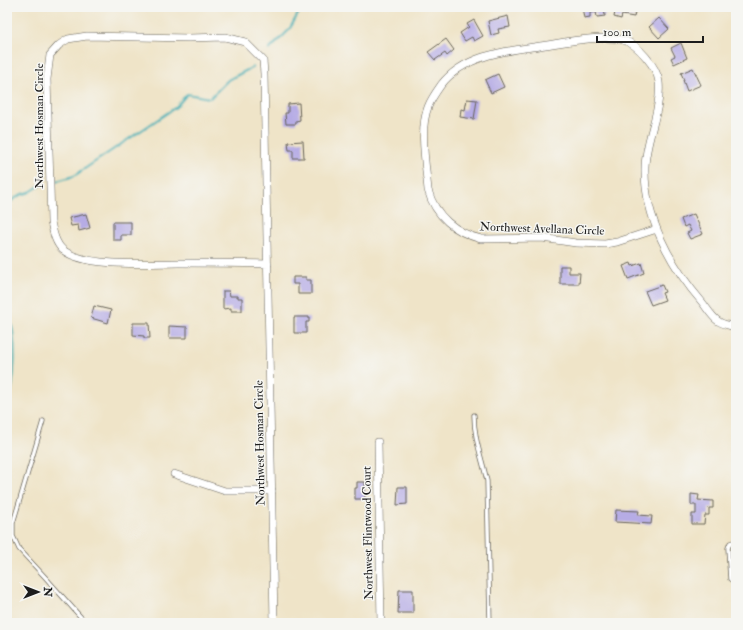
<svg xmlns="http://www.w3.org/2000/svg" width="743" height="630" font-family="'IM FELL Double Pica',serif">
<rect width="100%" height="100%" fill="#f6f6f2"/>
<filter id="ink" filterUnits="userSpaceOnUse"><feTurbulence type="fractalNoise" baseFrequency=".025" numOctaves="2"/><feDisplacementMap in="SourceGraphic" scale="8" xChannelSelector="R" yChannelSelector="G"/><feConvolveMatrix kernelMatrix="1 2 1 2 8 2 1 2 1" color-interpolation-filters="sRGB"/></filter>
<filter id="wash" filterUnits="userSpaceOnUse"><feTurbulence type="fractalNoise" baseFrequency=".012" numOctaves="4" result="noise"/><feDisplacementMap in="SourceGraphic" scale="16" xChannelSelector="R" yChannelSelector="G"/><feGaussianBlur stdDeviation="0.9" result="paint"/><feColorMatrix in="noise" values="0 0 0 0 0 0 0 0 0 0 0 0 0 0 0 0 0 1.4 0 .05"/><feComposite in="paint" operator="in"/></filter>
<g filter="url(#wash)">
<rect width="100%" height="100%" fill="#efe4c8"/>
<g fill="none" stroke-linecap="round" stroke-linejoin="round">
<!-- stream -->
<g stroke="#3eafb7" stroke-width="2">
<polyline points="269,50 289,30 302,7"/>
<polyline points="57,181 74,176 176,107 187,94 210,98 228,80 253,67"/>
<polyline points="7,204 20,195 30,192 41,185"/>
<path d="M7,310c12,28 8,71 0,101"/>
</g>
</g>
<g id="blocks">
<!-- building -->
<g fill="#b6ace5">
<polygon points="582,7 604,7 605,16 597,17 596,12 590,13 590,17 584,18"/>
<polygon points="616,7 636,7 634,17 622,15 621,19 614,17"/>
<polygon points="508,16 510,27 498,29 499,33 491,35 488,21"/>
<polygon points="659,18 669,29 659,38 649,27"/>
<polygon points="474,20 483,36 474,41 472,37 465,41 460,33 469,27 467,24"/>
<polygon points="446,39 454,50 447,56 445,53 435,60 428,52"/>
<polygon points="681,43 687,58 674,64 671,58 675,56 671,48"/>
<polygon points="693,68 701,85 687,91 683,80 684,80 681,73"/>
<polygon points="498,74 504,87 491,93 485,80"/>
<polygon points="467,99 477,100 474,119 460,117 461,109 465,110"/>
<polygon points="299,103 300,120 296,121 296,124 286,124 285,113 288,113 288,104"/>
<polygon points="303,141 304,158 293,158 293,150 289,150 288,142"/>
<polygon points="86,214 90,228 79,231 78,225 71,226 69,218"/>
<polygon points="694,214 703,234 690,239 687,233 691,231 688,225 684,227 681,219"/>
<polygon points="113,222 131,222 131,235 121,235 121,240 113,240"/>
<polygon points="631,263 632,266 641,263 644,273 628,279 623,266"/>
<polygon points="560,266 569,266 569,273 580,273 579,284 560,284"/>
<polygon points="293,277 306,277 306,280 311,280 311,294 298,294 298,284 293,284"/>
<polygon points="662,285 665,292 662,293 665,300 651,305 645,291"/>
<polygon points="223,291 229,291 230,296 238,296 238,298 242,298 242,311 231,311 231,308 223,309"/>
<polygon points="94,306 111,310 108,323 91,318"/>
<polygon points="294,317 309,317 309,322 306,322 306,333 294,333"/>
<polygon points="133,323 149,323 150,338 144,338 144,336 133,335"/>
<polygon points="169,326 187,327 187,338 169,338"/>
<polygon points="357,482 365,482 365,499 355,499 355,488 357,488"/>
<polygon points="398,487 407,487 407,504 397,505"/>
<polygon points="691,494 699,495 698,500 713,501 713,508 709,508 709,515 705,515 704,524 692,524 692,514 696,514 696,505 691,505"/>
<polygon points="616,510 639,511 638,515 652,516 651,524 615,522"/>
<polygon points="399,590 413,590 413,613 398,613"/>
</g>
</g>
</g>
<g filter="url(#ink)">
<use href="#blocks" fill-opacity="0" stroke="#666258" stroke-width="1"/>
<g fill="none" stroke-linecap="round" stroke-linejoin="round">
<defs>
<g id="lane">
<path d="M474,415c0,24 8,43 13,66l3,142"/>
<polyline points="43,421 13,523 13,536 19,549 45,577 86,623"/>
<polyline points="736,541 730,543 728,548 730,579 736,583"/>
</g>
<g id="street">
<path d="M657,229l-40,13 -12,2 -29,-1 -34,-5 -61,1c-25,-6 -46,-23 -53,-49 -2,-24 -9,-60 0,-83 3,-8 8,-15 13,-22 23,-30 64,-34 99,-39 21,-3 63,-12 83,-6 15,4 34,27 36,42 3,28 -14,58 -14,86 -1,49 26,98 57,134 5,6 9,14 16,19 5,4 13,4 18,7"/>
<path d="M268,264c-30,-1 -59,-1 -89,-1 -30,0 -93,5 -116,-13 -8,-7 -10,-19 -12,-28l-4,-143 3,-24 9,-10 9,-6 19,-3 102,2 36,-1 20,5 18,18 1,14 10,549"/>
<polyline points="378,442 381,623"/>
<polyline points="174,474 225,491 272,491"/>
</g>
</defs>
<!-- lane casing -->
<use href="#lane" stroke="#666258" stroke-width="5"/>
<!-- street casing -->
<use href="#street" stroke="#666258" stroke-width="8"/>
<!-- lane -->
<use href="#lane" stroke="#fff" stroke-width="3.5"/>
<!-- street -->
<use href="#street" stroke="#fff" stroke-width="7"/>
</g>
</g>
<g text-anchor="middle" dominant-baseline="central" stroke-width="3" stroke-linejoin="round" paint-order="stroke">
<!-- street labels -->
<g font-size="12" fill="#1c1c1c" stroke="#f6f6f2">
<text transform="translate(39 126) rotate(-90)">Northwest Hosman Circle</text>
<text transform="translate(542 229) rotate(2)">Northwest Avellana Circle</text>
<text transform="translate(260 443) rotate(-91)">Northwest Hosman Circle</text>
<text transform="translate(368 533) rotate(-91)">Northwest Flintwood Court</text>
</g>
</g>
<!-- margin -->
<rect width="743" height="630" fill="none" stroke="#f6f6f2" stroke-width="24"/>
<!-- north arrow -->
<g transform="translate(38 592) rotate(90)" stroke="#f6f6f2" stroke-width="3" paint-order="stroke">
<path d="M0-3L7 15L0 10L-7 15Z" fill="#1c1c1c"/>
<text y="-6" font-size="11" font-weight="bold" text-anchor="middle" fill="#1c1c1c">N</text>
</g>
<!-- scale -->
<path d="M597 36v6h106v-6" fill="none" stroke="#1c1c1c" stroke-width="2"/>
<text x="603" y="36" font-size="12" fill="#1c1c1c" stroke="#f6f6f2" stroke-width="3" paint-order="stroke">100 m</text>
</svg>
